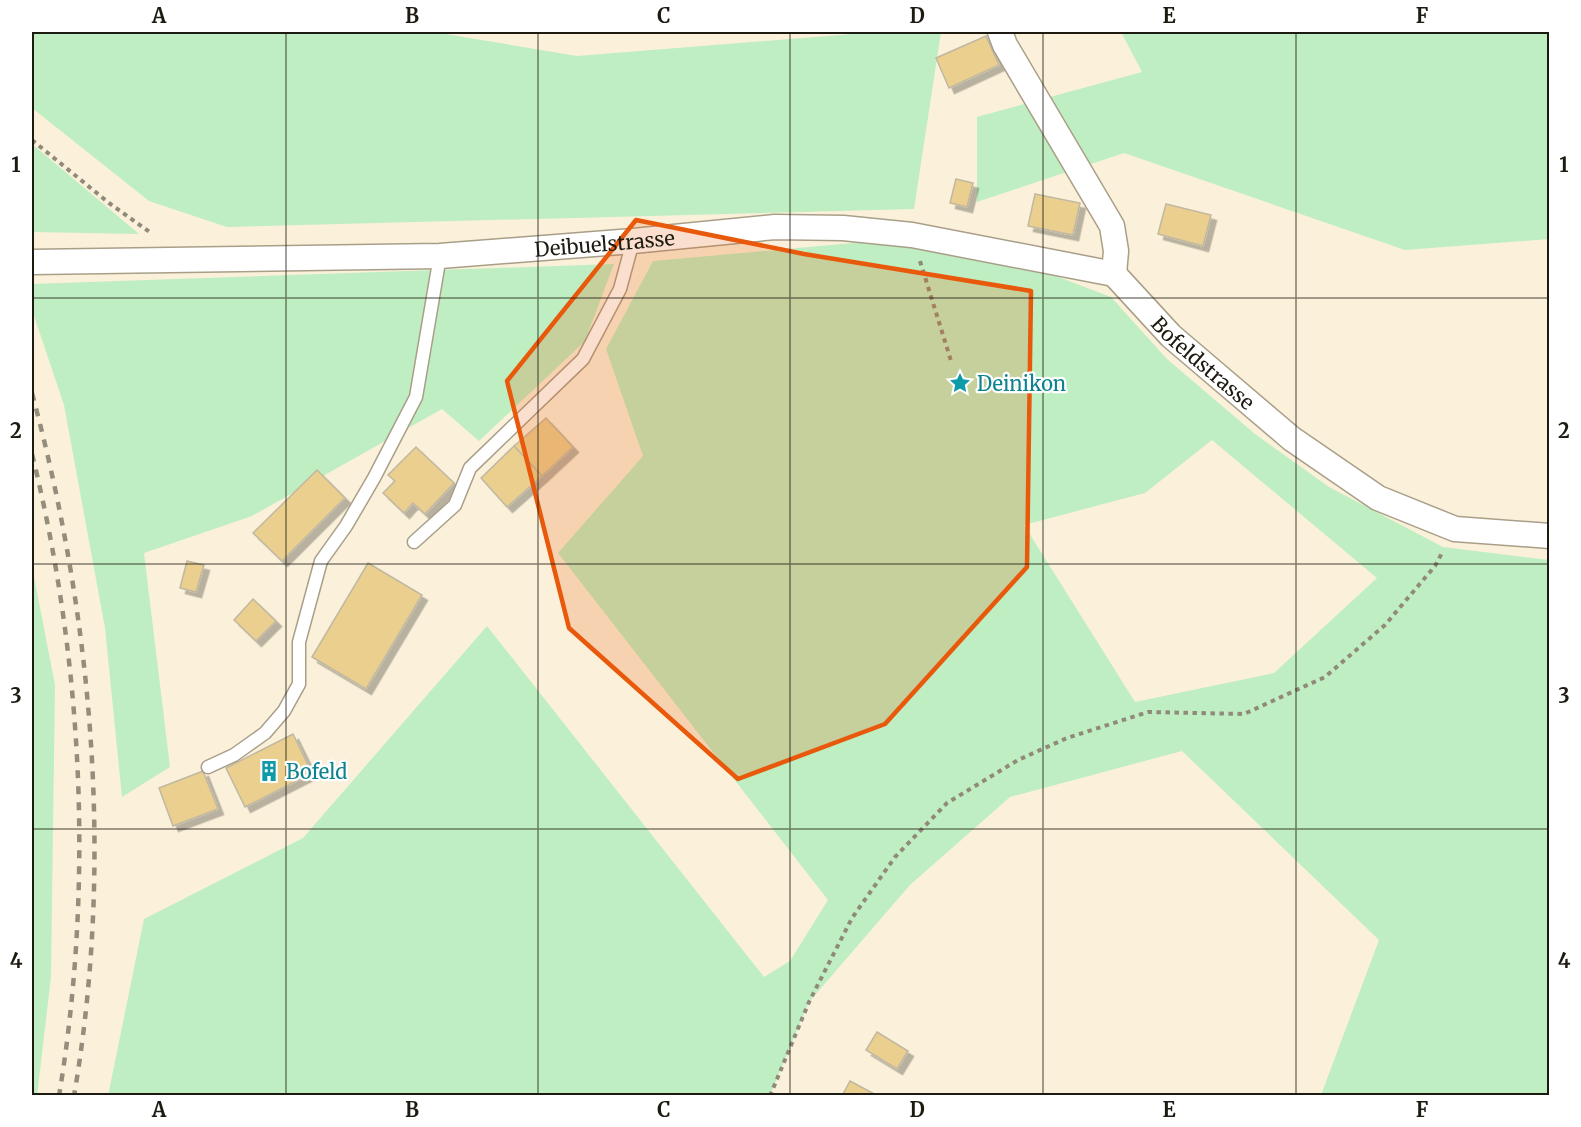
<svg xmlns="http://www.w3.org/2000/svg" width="1581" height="1127" font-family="Merriweather,serif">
<defs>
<filter id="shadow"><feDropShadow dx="5.5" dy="5.5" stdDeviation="0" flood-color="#0004"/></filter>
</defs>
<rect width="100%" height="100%" fill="#fbf1da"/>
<!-- green -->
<g fill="#bfeec2" fill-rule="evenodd">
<polygon points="32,32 434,32 577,56 878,32 941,32 914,209 227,227 149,201 32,108"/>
<polygon points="1121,32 1549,32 1549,239 1405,250 1124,153 977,202 977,117 1142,72"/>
<polygon points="32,144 139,234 32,232"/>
<path d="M908,238l140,35 63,24 56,62 88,75 74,53 114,60 106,13v535h-228l58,-155 -197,-189 -172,46 -100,88 -101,117 -39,93 -662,1 36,-177 159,-81 184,-212 277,351 26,-16 38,-61 -270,-347 85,-97 -37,-107 47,-88zM1212,440l165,138 -103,95 -139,29 -111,-177 121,-32z"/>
<polygon points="614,264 585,341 479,441 442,409 252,516 144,553 170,767 122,797 105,628 64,405 32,310 32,284"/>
<polygon points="32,566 55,685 51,977 37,1096 32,1095"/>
</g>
<!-- building -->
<g fill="#eacf8e" stroke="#c1b8a1" stroke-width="1.5" filter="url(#shadow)">
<polygon points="986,36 999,65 949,88 936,58"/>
<polygon points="956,179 973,183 967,207 950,203"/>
<polygon points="1035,194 1080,203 1073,235 1028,226"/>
<polygon points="1166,204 1211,215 1203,246 1158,234"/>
<polygon points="546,418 573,447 542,476 514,446"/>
<polygon points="514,446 542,476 507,507 481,478"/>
<polygon points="416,447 454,483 425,514 413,503 404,513 383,493 395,481 388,475"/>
<polygon points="317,470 345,498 282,561 253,533"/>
<polygon points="187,561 204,565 196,592 180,588"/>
<polygon points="368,563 422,595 366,689 312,657"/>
<polygon points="253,599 276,621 256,641 234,620"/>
<polygon points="293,734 312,773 245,807 226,768"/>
<polygon points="203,771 218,809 173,826 159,788"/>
<polygon points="877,1032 908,1051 897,1069 866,1050"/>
<polygon points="850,1081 878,1096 842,1096"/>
</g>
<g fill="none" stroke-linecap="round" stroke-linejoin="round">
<defs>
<g id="service">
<polyline points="414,542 455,505 470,468 583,359 620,289 633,241"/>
<polyline points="208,767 234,755 265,733 284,711 299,684 299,642 321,561 346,526 374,478 416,397 440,256"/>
</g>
<g id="minor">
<polyline points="1000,32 1005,45 1112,226 1116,251 1114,274"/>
<path id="s1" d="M32,262l408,-6 193,-15 142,-14 68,1 69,7 202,39"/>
<path id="s2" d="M1114,274l57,62 121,103 86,59 77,31 95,7"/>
</g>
</defs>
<!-- service casing -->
<use href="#service" stroke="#a99f89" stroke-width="15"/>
<!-- minor casing -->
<use href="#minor" stroke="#a99f89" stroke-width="27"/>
<!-- path -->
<g stroke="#918a7a" stroke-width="4" stroke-dasharray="4.5 4.5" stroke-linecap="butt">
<polyline points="32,140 109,203 151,233"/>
<polyline points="920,261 952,364"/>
<polyline points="770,1096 809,1002 852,918 895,857 947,803 1018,760 1067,738 1148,712 1244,714 1325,677 1385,625 1435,566 1443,551"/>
</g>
<!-- service -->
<use href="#service" stroke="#fff" stroke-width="12"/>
<!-- minor -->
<use href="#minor" stroke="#fff" stroke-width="24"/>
<!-- rail -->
<g stroke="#948d7c" stroke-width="4.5" stroke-dasharray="8 8" stroke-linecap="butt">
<path d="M32,393c61,228 82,469 42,703"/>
<path d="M32,454c51,207 62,430 27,642"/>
</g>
</g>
<!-- marked area -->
<path fill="#e8590c" fill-opacity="0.2" stroke="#e8590c" stroke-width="4.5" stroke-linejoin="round" d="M636,220l168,34 227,37 -4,276 -142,157 -147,55 -169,-151 -62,-247z"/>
<!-- grid -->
<path fill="none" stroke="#1d1a11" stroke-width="1.5" stroke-opacity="0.55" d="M286,32v1064M538,32v1064M790,32v1064M1043,32v1064M1296,32v1064M32,298h1518M32,564h1518M32,829h1518"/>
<!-- icons -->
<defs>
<symbol id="sight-bare" viewBox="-9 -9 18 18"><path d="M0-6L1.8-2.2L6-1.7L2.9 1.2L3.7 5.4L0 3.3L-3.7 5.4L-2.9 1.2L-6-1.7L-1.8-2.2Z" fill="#0f9aa8" stroke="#fff" stroke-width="2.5" paint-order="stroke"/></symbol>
<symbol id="building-bare" viewBox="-9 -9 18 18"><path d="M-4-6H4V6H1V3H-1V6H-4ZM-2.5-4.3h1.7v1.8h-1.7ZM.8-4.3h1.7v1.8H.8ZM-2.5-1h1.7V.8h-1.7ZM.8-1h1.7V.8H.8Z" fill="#0f9aa8" stroke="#fff" stroke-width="2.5" paint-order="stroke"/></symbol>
</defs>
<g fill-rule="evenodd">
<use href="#sight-bare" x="945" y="368" width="30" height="30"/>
<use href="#building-bare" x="254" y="756" width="30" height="30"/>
</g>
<g text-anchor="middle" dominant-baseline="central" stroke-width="4.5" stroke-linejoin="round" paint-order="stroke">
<!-- street labels -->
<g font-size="20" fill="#1d1a11" stroke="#fff">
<text stroke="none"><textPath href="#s1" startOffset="573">Deibuelstrasse</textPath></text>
<text stroke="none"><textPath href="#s2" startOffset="126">Bofeldstrasse</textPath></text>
</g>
<!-- culture labels -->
<g font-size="20" fill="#0d838f" stroke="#fff" text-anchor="start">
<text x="977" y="383">Deinikon</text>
<text x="286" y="771">Bofeld</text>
</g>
</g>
<!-- border -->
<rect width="1581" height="1127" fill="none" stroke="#ffffff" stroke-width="66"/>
<rect x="33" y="33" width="1515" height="1061" fill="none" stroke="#1d1a11" stroke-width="2"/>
<g font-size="20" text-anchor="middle" font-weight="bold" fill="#1d1a11">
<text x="159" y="23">A</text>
<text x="412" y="23">B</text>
<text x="664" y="23">C</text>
<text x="917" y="23">D</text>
<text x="1169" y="23">E</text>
<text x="1422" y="23">F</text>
<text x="16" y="172">1</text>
<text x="1564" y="172">1</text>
<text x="16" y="438">2</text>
<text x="1564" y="438">2</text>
<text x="16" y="703">3</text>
<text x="1564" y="703">3</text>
<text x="16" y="968">4</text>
<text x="1564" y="968">4</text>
<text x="159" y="1117">A</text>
<text x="412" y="1117">B</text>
<text x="664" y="1117">C</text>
<text x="917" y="1117">D</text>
<text x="1169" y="1117">E</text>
<text x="1422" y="1117">F</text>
</g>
</svg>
